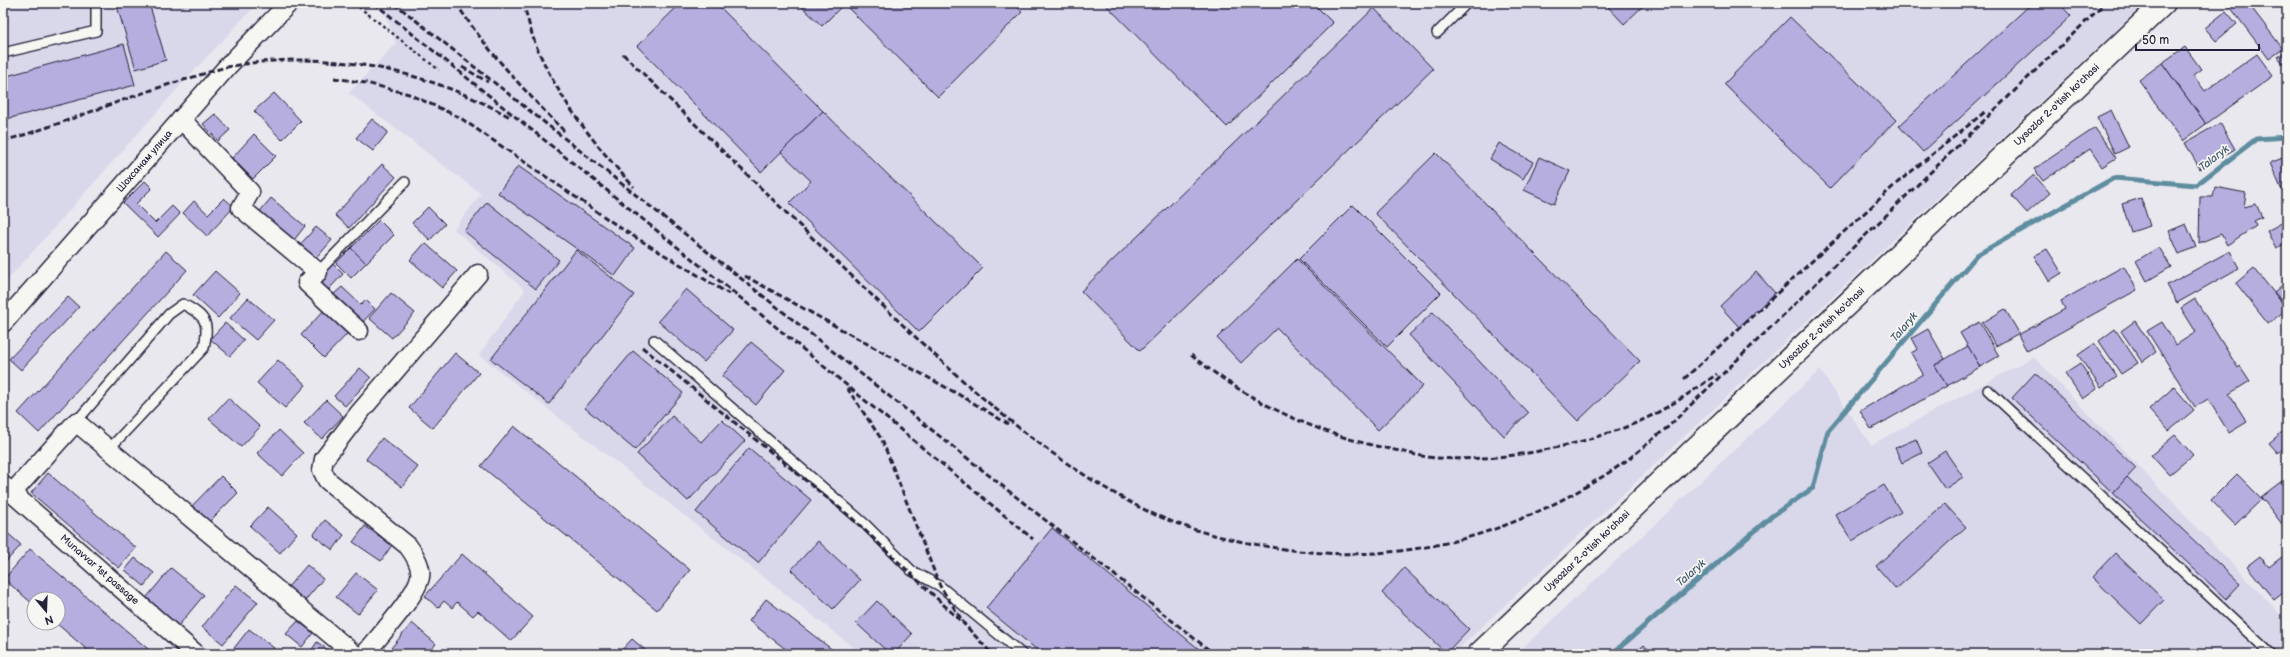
<svg xmlns="http://www.w3.org/2000/svg" width="2290" height="657" font-family="'Balsamiq Sans',sans-serif">
<rect width="100%" height="100%" fill="#e9e8ee"/>
<filter id="ink" filterUnits="userSpaceOnUse"><feTurbulence type="fractalNoise" baseFrequency=".025" numOctaves="2"/><feDisplacementMap in="SourceGraphic" scale="8" xChannelSelector="R" yChannelSelector="G"/><feConvolveMatrix kernelMatrix="1 2 1 2 8 2 1 2 1" color-interpolation-filters="sRGB"/></filter>
<g filter="url(#ink)">
<!-- built -->
<g fill="#d9d7ea">
<polygon points="3,3 258,3 188,77 3,285"/>
<polygon points="381,3 2145,3 1453,654 862,654 479,355 525,290 454,229 481,194 349,93 396,43"/>
<polygon points="2034,357 2287,621 2287,654 1516,654 1820,370 1871,445"/>
</g>
<g fill="none" stroke-linecap="round" stroke-linejoin="round">
<!-- stream -->
<polyline stroke="#5e8da0" stroke-width="5" points="1612,654 1772,516 1813,488 1828,431 1977,255 2114,178 2196,185 2256,139 2287,137"/>
</g>
<!-- building -->
<g fill="#b5aedf" stroke="#22223b">
<polygon points="116,3 149,3 166,60 136,69"/>
<polygon points="681,3 716,3 823,111 761,172 637,46"/>
<polygon points="798,3 1014,3 1022,12 938,97 844,4 822,26"/>
<polygon points="1104,3 1313,3 1333,23 1227,127"/>
<polygon points="1613,3 1642,3 1644,5 1624,24 1608,7"/>
<polygon points="2032,3 2059,3 2071,16 1923,152 1899,126"/>
<polygon points="2230,3 2248,3 2283,49 2269,59 2228,4"/>
<polygon points="1374,8 1433,69 1140,351 1081,291"/>
<polygon points="2226,11 2237,24 2216,41 2205,28"/>
<polygon points="1790,17 1896,120 1830,188 1724,84"/>
<polygon points="124,44 135,85 3,120 3,77"/>
<polygon points="2185,47 2201,69 2193,75 2205,91 2257,54 2273,76 2206,124 2162,63"/>
<polygon points="2287,50 2287,68 2278,57"/>
<polygon points="2162,63 2206,124 2183,141 2139,80"/>
<polygon points="274,93 301,121 282,140 254,111"/>
<polygon points="2111,110 2129,147 2115,154 2097,117"/>
<polygon points="823,111 983,268 919,332 789,203 811,181 781,152"/>
<polygon points="215,114 230,130 218,141 203,124"/>
<polygon points="372,119 388,132 373,151 356,138"/>
<polygon points="2220,123 2235,149 2200,169 2185,143"/>
<polygon points="2095,128 2116,158 2102,167 2090,149 2043,181 2034,169"/>
<polygon points="254,134 276,156 253,179 232,158"/>
<polygon points="1499,143 1533,162 1523,179 1490,159"/>
<polygon points="1436,153 1640,361 1578,421 1375,213"/>
<polygon points="1539,157 1570,171 1554,204 1524,190"/>
<polygon points="2285,157 2287,163 2287,202 2270,163"/>
<polygon points="382,164 396,177 349,228 335,215"/>
<polygon points="518,166 635,248 615,276 498,193"/>
<polygon points="2034,175 2050,193 2027,213 2011,195"/>
<polygon points="145,181 152,188 136,204 155,223 172,206 180,214 158,237 123,203"/>
<polygon points="2215,187 2246,193 2244,207 2256,204 2262,217 2254,221 2256,226 2227,245 2221,234 2199,243 2200,197 2213,197"/>
<polygon points="224,198 234,207 207,236 183,213 194,201 208,214"/>
<polygon points="271,198 305,226 291,244 256,216"/>
<polygon points="2141,198 2150,226 2131,232 2122,204"/>
<polygon points="487,202 559,260 536,289 464,231"/>
<polygon points="1353,205 1441,293 1387,347 1299,259"/>
<polygon points="428,207 445,224 430,240 412,223"/>
<polygon points="379,220 394,235 366,263 351,248"/>
<polygon points="2287,220 2287,244 2276,249 2267,231"/>
<polygon points="2186,224 2196,247 2179,254 2169,231"/>
<polygon points="316,227 332,240 313,262 297,248"/>
<polygon points="425,243 457,271 442,288 410,260"/>
<polygon points="2159,247 2171,267 2147,281 2136,261"/>
<polygon points="351,248 366,263 351,278 336,263"/>
<polygon points="2047,249 2062,273 2049,281 2034,256"/>
<polygon points="576,250 634,295 549,404 491,359"/>
<polygon points="166,251 187,270 39,433 18,413"/>
<polygon points="2230,251 2239,268 2177,303 2167,285"/>
<polygon points="1297,259 1423,386 1378,430 1277,328 1241,363 1217,338"/>
<polygon points="333,264 343,274 329,289 334,294 342,287 361,305 366,300 375,309 357,328 312,285"/>
<polygon points="2124,266 2137,290 2027,351 2018,335 2065,309 2061,301"/>
<polygon points="2254,268 2287,309 2268,324 2236,283"/>
<polygon points="215,271 240,293 218,318 193,295"/>
<polygon points="1756,272 1775,293 1739,327 1720,306"/>
<polygon points="2287,281 2287,307 2274,292"/>
<polygon points="686,289 733,330 704,362 658,321"/>
<polygon points="391,293 415,313 392,338 369,318"/>
<polygon points="68,297 79,307 21,370 9,359"/>
<polygon points="248,298 274,320 256,340 230,318"/>
<polygon points="2195,299 2238,368 2240,366 2250,381 2229,394 2247,422 2229,433 2208,399 2195,407 2147,331 2162,322 2176,345 2196,332 2181,308"/>
<polygon points="327,307 351,330 324,358 301,335"/>
<polygon points="2005,309 2019,333 1996,346 1982,323"/>
<polygon points="1433,312 1528,413 1504,436 1409,335"/>
<polygon points="2135,321 2156,352 2142,362 2121,331"/>
<polygon points="1979,322 1999,356 1980,367 1960,333"/>
<polygon points="225,323 244,340 230,356 210,339"/>
<polygon points="1928,329 1945,359 1935,365 1947,386 1871,429 1860,411 1923,374 1911,353 1918,349 1912,338"/>
<polygon points="2115,329 2138,363 2121,374 2099,341"/>
<polygon points="751,342 785,370 756,405 722,376"/>
<polygon points="2094,344 2117,377 2101,388 2078,355"/>
<polygon points="1968,346 1980,367 1947,386 1935,365"/>
<polygon points="633,351 683,393 635,450 585,408"/>
<polygon points="455,353 479,373 433,428 409,408"/>
<polygon points="278,360 306,385 285,408 257,383"/>
<polygon points="2080,363 2097,389 2083,399 2065,373"/>
<polygon points="360,368 371,378 345,406 334,396"/>
<polygon points="2035,373 2136,468 2113,493 2012,398"/>
<polygon points="2174,387 2194,410 2169,431 2149,409"/>
<polygon points="228,398 260,427 241,447 209,419"/>
<polygon points="326,400 343,416 322,439 304,423"/>
<polygon points="672,416 701,442 722,420 745,441 688,501 637,454"/>
<polygon points="514,426 690,570 657,610 481,466"/>
<polygon points="2287,428 2287,446 2278,453 2269,443"/>
<polygon points="279,430 303,453 282,476 257,453"/>
<polygon points="2175,435 2193,455 2169,475 2151,455"/>
<polygon points="382,438 418,467 402,487 366,459"/>
<polygon points="1916,439 1922,453 1902,463 1895,448"/>
<polygon points="749,448 811,500 758,563 696,512"/>
<polygon points="1945,451 1963,477 1945,489 1927,463"/>
<polygon points="48,473 136,548 119,568 31,493"/>
<polygon points="2237,474 2262,499 2235,525 2211,500"/>
<polygon points="221,476 238,493 207,524 191,507"/>
<polygon points="2127,477 2240,584 2226,599 2113,493"/>
<polygon points="2287,477 2287,520 2282,524 2261,497"/>
<polygon points="1884,485 1901,512 1852,541 1835,514"/>
<polygon points="1945,504 1966,527 1896,589 1876,566"/>
<polygon points="268,507 297,533 280,553 250,526"/>
<polygon points="325,520 344,535 333,550 313,535"/>
<polygon points="365,526 392,545 381,561 353,542"/>
<polygon points="1052,528 1205,654 1042,654 986,608"/>
<polygon points="3,529 21,545 3,565"/>
<polygon points="818,541 860,580 833,609 791,570"/>
<polygon points="30,549 154,654 92,654 56,623 58,623 58,599 34,599 34,605 4,579"/>
<polygon points="2115,553 2164,600 2141,624 2092,577"/>
<polygon points="2287,553 2287,590 2274,600 2247,566 2260,556 2269,567"/>
<polygon points="462,554 533,617 511,641 478,611 473,616 457,602 452,608 444,601 438,608 425,596"/>
<polygon points="135,558 154,573 144,586 125,570"/>
<polygon points="307,565 323,579 303,603 286,589"/>
<polygon points="171,568 204,595 175,630 142,603"/>
<polygon points="1404,568 1469,629 1446,653 1382,593"/>
<polygon points="356,573 378,590 358,614 336,597"/>
<polygon points="236,585 258,602 223,644 202,627"/>
<polygon points="766,599 838,654 792,654 749,621"/>
<polygon points="877,601 912,634 894,654 890,654 856,623"/>
<polygon points="298,621 313,633 302,647 286,634"/>
<polygon points="412,623 436,644 427,654 386,654"/>
<polygon points="249,629 274,648 269,654 234,654 231,652"/>
<polygon points="632,639 650,654 618,654"/>
<polygon points="317,642 334,654 309,654"/>
<polygon points="1644,645 1652,654 1634,654"/>
</g>
<g fill="none" stroke-linecap="round" stroke-linejoin="round">
<defs>
<g id="service">
<polyline points="1437,33 1467,3"/>
<polyline points="3,53 96,31 96,3"/>
<polyline points="318,272 405,182"/>
<polyline points="654,340 866,525 912,571 940,586 1022,654"/>
<polyline points="1988,390 2271,654"/>
<path d="M76,422l93,-108 14,-10c24,13 26,18 21,44l-95,101"/>
</g>
<g id="minor">
<polyline points="181,119 250,192 241,208 318,272 307,283 359,331"/>
<path id="s1" d="M3,323l224,-256 62,-64"/>
<path id="s2" d="M4,486l192,168"/>
<polyline points="12,493 76,422 354,654"/>
<path d="M365,654c14,-18 51,-57 55,-77 2,-10 -6,-23 -12,-31l-81,-66 -5,-10 2,-11 36,-47 118,-138"/>
</g>
<g id="tertiary">
<path id="s3" d="M1479,654l685,-651"/>
</g>
</defs>
<!-- service casing -->
<use href="#service" stroke="#22223b" stroke-width="12"/>
<!-- minor casing -->
<use href="#minor" stroke="#22223b" stroke-width="21"/>
<!-- tertiary casing -->
<use href="#tertiary" stroke="#22223b" stroke-width="25"/>
<!-- path -->
<polyline stroke="#22223b" stroke-width="2.5" stroke-dasharray="3 3" stroke-linecap="butt" points="354,3 439,70"/>
<!-- service -->
<use href="#service" stroke="#f6f6f2" stroke-width="9"/>
<!-- minor -->
<use href="#minor" stroke="#f6f6f2" stroke-width="18"/>
<!-- tertiary -->
<use href="#tertiary" stroke="#f6f6f2" stroke-width="22"/>
<!-- rail -->
<g stroke="#22223b" stroke-width="3" stroke-dasharray="6 3" stroke-linecap="butt">
<polyline points="374,3 753,308 1033,539"/>
<polyline points="394,3 1214,654"/>
<path d="M456,3c31,48 68,87 108,128"/>
<path d="M523,3c5,15 8,32 15,47 22,51 58,96 96,137"/>
<path d="M623,54c77,75 154,150 231,224 85,82 170,166 274,223 42,24 90,37 137,45 128,23 240,-6 348,-76 20,-13 37,-29 55,-43l437,-424"/>
<polyline points="462,67 488,82"/>
<polyline points="334,78 366,83 409,94 459,117 625,231 729,294"/>
<path d="M3,141c62,-17 121,-44 184,-62 13,-4 27,-9 40,-12 99,-19 197,2 283,50"/>
<polyline points="745,276 965,398 1008,424"/>
<polyline points="642,347 853,519 965,625"/>
<path d="M1191,355c61,49 131,82 209,96 11,3 24,6 36,7 63,4 130,-9 190,-31 32,-12 63,-33 91,-53"/>
<polyline points="1684,379 1897,183 1986,111"/>
<polyline points="847,388 882,440 940,586 965,625 992,654"/>
</g>
</g>
</g>
<g text-anchor="middle" dominant-baseline="central" stroke-width="3.5" stroke-linejoin="round" paint-order="stroke">
<!-- street labels -->
<g font-size="10" fill="#22223b" stroke="#f6f6f2">
<text stroke="none"><textPath href="#s3" startOffset="797">Uysozlar 2-o'tish ko'chasi</textPath></text>
<text stroke="none"><textPath href="#s1" startOffset="215">Шохсанам улица</textPath></text>
<text stroke="none"><textPath href="#s3" startOffset="473">Uysozlar 2-o'tish ko'chasi</textPath></text>
<text stroke="none"><textPath href="#s3" startOffset="149">Uysozlar 2-o'tish ko'chasi</textPath></text>
<text stroke="none"><textPath href="#s2" startOffset="127">Munavvar 1st passage</textPath></text>
</g>
<!-- water labels -->
<g font-size="11" font-style="italic" fill="#40586e" stroke="#f6f6f2">
<text transform="translate(2214 158) rotate(-38)">Talaryk</text>
<text transform="translate(1904 327) rotate(-50)">Talaryk</text>
<text transform="translate(1691 573) rotate(-41)">Talaryk</text>
</g>
</g>
<!-- margin -->
<rect width="2290" height="657" fill="none" stroke="#f6f6f2" stroke-width="16"/>
<rect x="8" y="8" width="2274" height="641" fill="none" stroke="#22223b" stroke-width="1.5" filter="url(#ink)"/>
<!-- north arrow -->
<g transform="translate(46 611) rotate(161)"><circle r="19" fill="#f6f6f2" stroke="#a1a1a9"/>
<path d="M0-3L7 15L0 10L-7 15Z" fill="#22223b"/>
<text y="-6" font-size="11" font-weight="bold" text-anchor="middle" fill="#22223b">N</text>
</g>
<!-- scale -->
<path d="M2136 44v6h123v-6" fill="none" stroke="#22223b" stroke-width="2"/>
<text x="2142" y="44" font-size="12" fill="#22223b" stroke="#f6f6f2" stroke-width="3" paint-order="stroke">50 m</text>
</svg>
